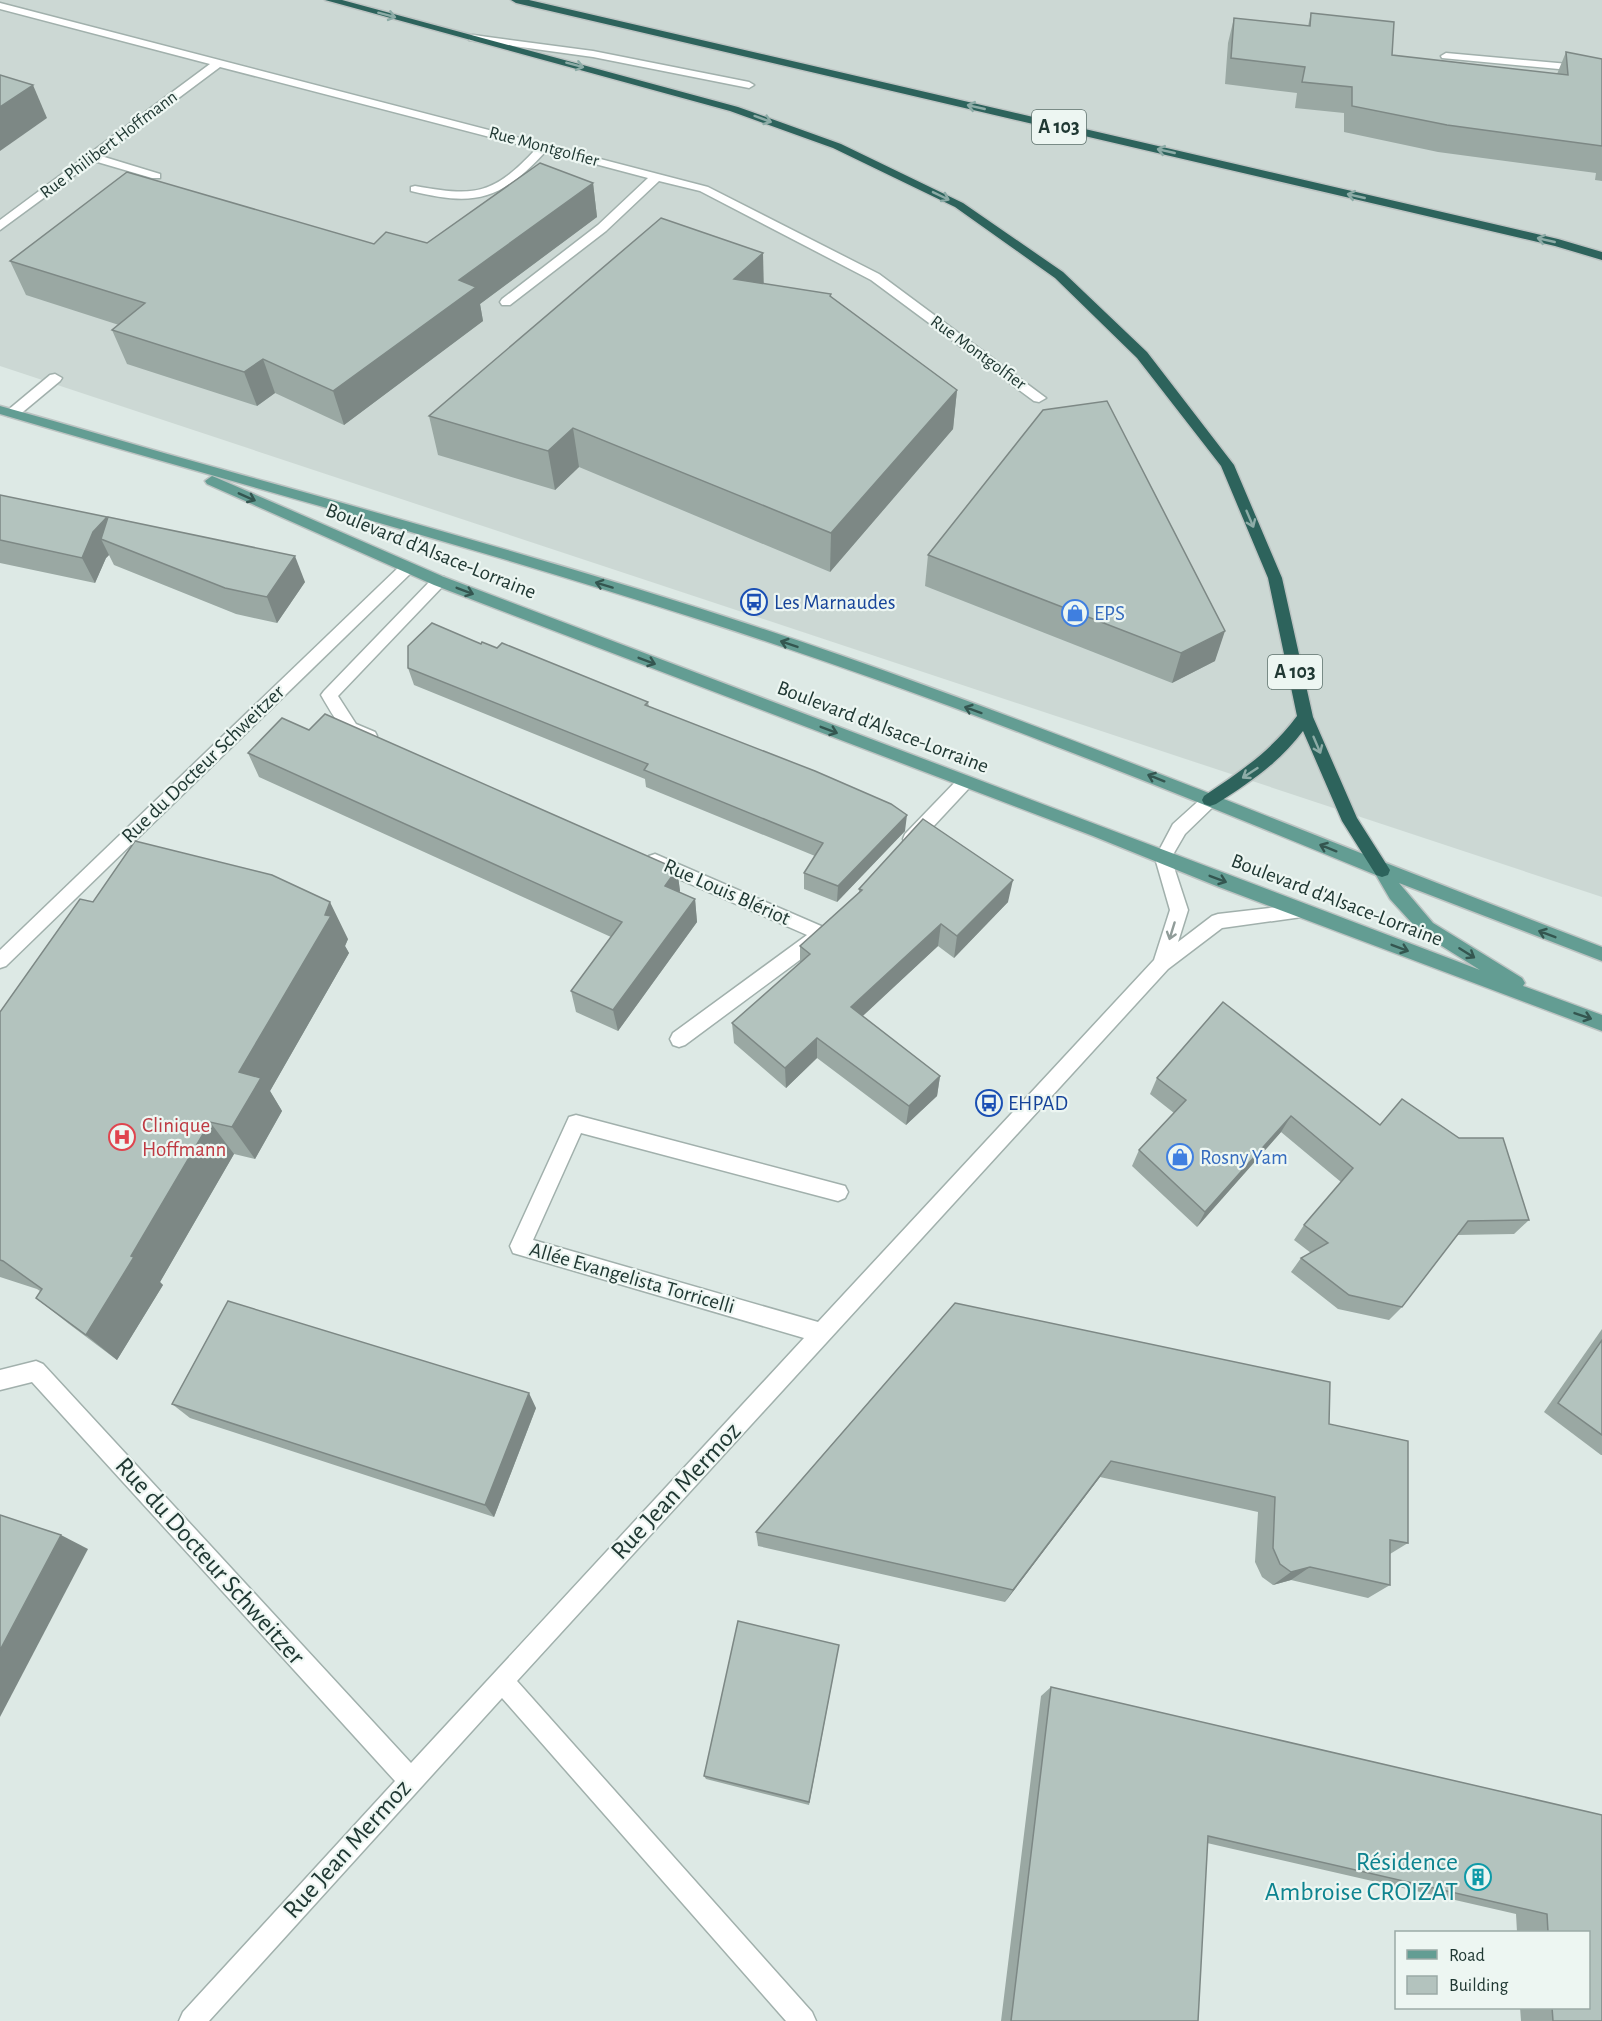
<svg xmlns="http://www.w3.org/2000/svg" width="1602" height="2021" font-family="'Alegreya Sans',sans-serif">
<rect width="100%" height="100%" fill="#dde9e5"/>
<!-- built -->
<polygon fill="#ccd8d4" points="0,0 1602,0 1602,897 0,366"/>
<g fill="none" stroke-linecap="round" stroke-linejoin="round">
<defs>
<g id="minor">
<path d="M0,3l708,184 171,87 167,124 -7,4 -5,-1 -163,-121 -171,-89 -41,-10 -53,50 -96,74h-8l-2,-3 2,-3 96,-74 50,-47 -102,-27c-45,49 -70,56 -135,40v-4l4,-1c61,11 78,9 121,-37l-316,-82 -119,89 59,18v4h-8l-58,-17 -94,69v-10l210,-156 -210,-55z"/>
<polygon points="473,35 593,51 749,82 754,85 749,88 593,57 469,40 469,36"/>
<polygon points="1446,53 1602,67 1602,73 1442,58 1441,56"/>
<polygon points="55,374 62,378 60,381 18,416 8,416 6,413 8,410 50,375"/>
<polygon points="407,563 412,564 414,568 412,572 6,966 0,968 0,950 402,564"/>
<path d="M439,576l5,1 2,4 -2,4 -106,111 18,28 19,8 2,4 -2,4c-27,8 -43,-27 -54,-45l3,-4 110,-114z"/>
<polygon points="965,776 971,778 973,782 971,786 917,844 911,846 905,844 903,839 905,834 959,778"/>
<polygon points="1210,794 1216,796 1218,800 1216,804 1185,834 1171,858 1188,910 1178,942 1212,916 1218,914 1303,904 1309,906 1312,911 1309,916 1222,928 1168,969 517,1681 812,2012 816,2021 786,2021 502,1698 209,2021 179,2021 183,2012 395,1781 32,1382 0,1390 0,1370 36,1361 43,1364 411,1763 804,1338 513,1253 510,1246 569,1117 576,1115 845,1186 848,1192 845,1198 838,1201 581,1133 533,1240 818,1322 1154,960 1170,910 1155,858 1173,824 1204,796"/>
<polygon points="655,854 828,929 831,934 824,942 685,1045 679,1047 673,1045 670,1039 673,1033 807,935 649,866 647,861 649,856"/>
</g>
<path id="major" d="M0,406c74,20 147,43 221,63 207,58 415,115 619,186 257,90 508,195 762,292v14l-203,-78 34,40 89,55 3,5 -2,3 79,29v16l-383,-144 -126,-51 -659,-251 -227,-101 -2,-3 7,-5 5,2 227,99 1036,393 -59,-37 -31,-34 -14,-24c-220,-91 -442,-180 -669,-253 -234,-76 -471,-138 -707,-208z"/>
<g id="highway">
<path d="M325,0h17l396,107 103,37 122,59 100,69 84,80 87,113 48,113 31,139 44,101 33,52 -2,5 -6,2 -6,-2 -34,-54 -39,-90c-24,32 -54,52 -87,73l-6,2 -6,-2 -2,-4 2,-4c37,-25 66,-44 93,-80l-29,-138 -47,-112 -84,-108 -82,-80 -100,-71 -122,-59 -103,-37z"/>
<polygon points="511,0 529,0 1558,239 1602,252 1602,260 1555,246 516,3"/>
</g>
</defs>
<!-- minor casing -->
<use href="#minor" stroke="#a1b0ac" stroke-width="3"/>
<!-- major casing -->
<use href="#major" stroke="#bcc3c2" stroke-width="3"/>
<!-- highway casing -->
<use href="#highway" stroke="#bcc3c2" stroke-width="3"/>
<!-- minor -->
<use href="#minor" fill="#fff" fill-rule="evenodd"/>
<!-- major -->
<use href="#major" fill="#639d93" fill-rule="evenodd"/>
<!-- highway -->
<use href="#highway" fill="#2d635c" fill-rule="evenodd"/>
</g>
<!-- wall -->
<g fill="#9aa8a3">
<polygon points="1311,13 1392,55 1557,74 1566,52 1602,59 1602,181 1595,180 1596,173 1438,152 1344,132 1344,113 1295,108 1297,93 1225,84 1228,43 1234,18 1308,26"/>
<polygon points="593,183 597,217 480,304 483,321 344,425 275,393 257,406 127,364 112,330 119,325 26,295 10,261 374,244 427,243"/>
<polygon points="764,284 831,297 957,390 953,429 830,572 579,467 555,490 438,455 429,416"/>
<polygon points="0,495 305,582 277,623 236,614 114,565 109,555 106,558 95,583 0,563"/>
<polygon points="928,555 1215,661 1172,683 925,586"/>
<polygon points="497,648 648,702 649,707 905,831 837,902 804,889 804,873 815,856 646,787 645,779 414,685 408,668"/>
<polygon points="309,730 677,869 680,891 679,893 695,899 697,922 618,1031 576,1012 571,991 611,937 259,777 248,753"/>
<polygon points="859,889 1008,902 954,958 938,946 862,1016 940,1076 937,1096 906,1125 817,1058 786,1088 734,1043 732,1023 800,963 800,946 859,892"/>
<polygon points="93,902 348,939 345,946 349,953 270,1091 282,1111 255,1159 234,1154 160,1282 163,1285 117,1360 69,1324 36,1298 40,1291 37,1289 0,1277 0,1012"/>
<polygon points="1157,1078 1380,1125 1529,1220 1514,1234 1457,1235 1402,1307 1389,1320 1338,1309 1291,1272 1301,1258 1311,1253 1294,1240 1304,1225 1341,1182 1281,1132 1197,1227 1132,1166 1139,1150 1174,1113 1150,1094"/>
<polygon points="955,1303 1329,1424 1408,1543 1390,1554 1390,1585 1368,1598 1291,1580 1273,1585 1262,1577 1255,1562 1258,1512 1100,1477 1005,1602 758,1546 756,1532"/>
<polygon points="1602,1329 1602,1455 1601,1455 1544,1412"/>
<polygon points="172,1404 536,1408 494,1517 190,1418"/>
<polygon points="839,1645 809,1805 706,1779 704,1776"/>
<polygon points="1051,1687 1602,1815 1602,2021 1521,2021 1520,2007 1588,2007 1588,1932 1517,1932 1516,1914 1207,1843 1198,2021 1001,2021 1041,1696"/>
</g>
<!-- shaded-wall -->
<g fill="#7d8885">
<polygon points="33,85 47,118 0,151 0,107"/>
<polygon points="593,183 597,217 480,304 483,321 344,425 333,391 459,280"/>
<polygon points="763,253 764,292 734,279"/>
<polygon points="263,359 275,393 257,406 244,372"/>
<polygon points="957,390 953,429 830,572 831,533"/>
<polygon points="573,428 579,467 555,490 548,451"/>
<polygon points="107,517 120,543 101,539 109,555 106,558 95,583 82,558 93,532"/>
<polygon points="295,556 305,582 277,623 267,597"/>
<polygon points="1225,631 1215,661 1172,683 1181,653"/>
<polygon points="907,815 905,831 837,902 838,886"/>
<polygon points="677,869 680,891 667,909 665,886"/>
<polygon points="1013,880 1008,902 954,958 957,936"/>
<polygon points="695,899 697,922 618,1031 613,1010"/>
<polygon points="330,902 348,939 345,946 349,953 270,1091 282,1111 255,1159 232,1127 239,1072 325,915"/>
<polygon points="941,924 938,946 850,1028 851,1007"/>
<polygon points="817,1038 817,1058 786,1088 785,1068"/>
<polygon points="940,1076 937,1096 906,1125 909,1106"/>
<polygon points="1291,1116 1281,1132 1197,1227 1205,1212"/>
<polygon points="210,1122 234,1154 160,1282 163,1285 117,1360 86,1335 131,1256"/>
<polygon points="529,1393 536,1408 494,1517 485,1505"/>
<polygon points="1111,1461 1100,1477 1005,1602 1013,1590"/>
<polygon points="61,1535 88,1549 0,1717 0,1650"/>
<polygon points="1310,1567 1291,1580 1273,1585 1291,1572"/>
</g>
<!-- building -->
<g fill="#b3c3be" stroke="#7d8885" stroke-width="1.5">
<polygon points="1311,13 1394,22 1392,55 1568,75 1566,52 1602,59 1602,146 1447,125 1352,106 1352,87 1302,82 1305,67 1231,58 1234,18 1310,26"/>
<polygon points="0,75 33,85 0,107"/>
<polygon points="540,163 593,183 459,280 476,287 333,391 263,359 244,372 112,330 145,303 10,261 127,172 374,244 386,232 427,243"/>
<polygon points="661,218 763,253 734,279 831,294 830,296 957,390 831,533 573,428 548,451 429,416"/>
<polygon points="1107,401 1225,631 1181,653 928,555 1043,410"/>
<polygon points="0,495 107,517 93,532 82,558 0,540"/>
<polygon points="108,517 295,556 267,597 225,588 101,539"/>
<polygon points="432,623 481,644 482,642 497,648 502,643 648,702 645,705 815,771 891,804 907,815 838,886 804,873 823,843 644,770 648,764 408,668 408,646"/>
<polygon points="325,714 677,869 665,886 695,899 613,1010 571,991 622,922 248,753 282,718 309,730"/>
<polygon points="923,819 1013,880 957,936 941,924 851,1007 940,1076 909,1106 817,1038 785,1068 732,1023 810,954 800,946 862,890 859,889"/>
<polygon points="135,841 272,875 330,902 325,915 331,916 239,1072 261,1078 232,1127 210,1122 131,1256 134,1257 86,1335 36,1298 42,1289 3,1261 0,1260 0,1012 80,899 93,902"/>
<polygon points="1223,1002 1380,1125 1402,1099 1459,1138 1503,1138 1529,1220 1468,1221 1402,1307 1349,1295 1301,1258 1328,1243 1304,1225 1353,1168 1291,1116 1205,1212 1139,1150 1186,1100 1157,1078"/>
<polygon points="228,1301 529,1393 485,1505 172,1404"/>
<polygon points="955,1303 1330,1382 1329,1424 1408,1441 1408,1543 1390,1540 1390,1585 1310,1567 1291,1572 1280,1564 1273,1548 1275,1497 1111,1461 1013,1590 756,1532"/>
<polygon points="1602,1340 1602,1435 1558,1403"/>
<polygon points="0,1515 61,1535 0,1650"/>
<polygon points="738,1621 839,1645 809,1802 704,1776"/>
<polygon points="1051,1687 1602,1815 1602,2021 1553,2021 1552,2007 1588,2007 1588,1932 1548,1932 1547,1914 1208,1836 1198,2021 1011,2021"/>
</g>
<!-- one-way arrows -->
<defs><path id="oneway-shaft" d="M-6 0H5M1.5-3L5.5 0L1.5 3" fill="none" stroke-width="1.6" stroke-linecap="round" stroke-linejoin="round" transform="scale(1.5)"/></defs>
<g stroke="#8daca7">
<use href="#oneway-shaft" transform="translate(387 15) rotate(15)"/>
<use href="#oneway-shaft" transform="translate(575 65) rotate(15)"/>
<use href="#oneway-shaft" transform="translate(976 107) rotate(-167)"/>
<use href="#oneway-shaft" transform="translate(763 119) rotate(20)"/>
<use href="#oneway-shaft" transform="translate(1166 151) rotate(-167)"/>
<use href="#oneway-shaft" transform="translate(941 196) rotate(26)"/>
<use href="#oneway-shaft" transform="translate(1356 196) rotate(-167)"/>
<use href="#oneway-shaft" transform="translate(1546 240) rotate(-167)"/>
<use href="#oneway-shaft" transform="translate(1250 519) rotate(67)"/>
<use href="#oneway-shaft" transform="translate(1317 745) rotate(67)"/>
<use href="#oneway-shaft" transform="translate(1250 773) rotate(147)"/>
</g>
<g stroke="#345650">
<use href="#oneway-shaft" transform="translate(247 497) rotate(24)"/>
<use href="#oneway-shaft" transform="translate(604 585) rotate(-163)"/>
<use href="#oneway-shaft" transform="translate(465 591) rotate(21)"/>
<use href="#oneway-shaft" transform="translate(789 644) rotate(-161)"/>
<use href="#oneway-shaft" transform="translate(647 661) rotate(21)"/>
<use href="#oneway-shaft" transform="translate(973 710) rotate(-160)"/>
<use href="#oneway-shaft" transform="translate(829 730) rotate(21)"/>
<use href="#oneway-shaft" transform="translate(1156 778) rotate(-158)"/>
<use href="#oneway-shaft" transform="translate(1328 848) rotate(-158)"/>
<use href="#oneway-shaft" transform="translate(1218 879) rotate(21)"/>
<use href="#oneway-shaft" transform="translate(1547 934) rotate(-159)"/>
<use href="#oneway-shaft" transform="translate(1400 948) rotate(21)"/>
<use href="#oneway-shaft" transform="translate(1467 953) rotate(32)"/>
<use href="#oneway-shaft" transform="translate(1583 1016) rotate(19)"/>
</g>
<use stroke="#909c99" href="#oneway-shaft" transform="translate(1172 931) rotate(107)"/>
<!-- icons -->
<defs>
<symbol id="bus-ring" viewBox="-11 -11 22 22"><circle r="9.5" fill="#edf6f2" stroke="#1a4fb4" stroke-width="1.5"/><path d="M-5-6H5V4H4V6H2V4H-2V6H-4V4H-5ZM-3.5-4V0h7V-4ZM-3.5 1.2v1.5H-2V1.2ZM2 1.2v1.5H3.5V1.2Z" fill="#1a4fb4"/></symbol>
<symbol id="shop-ring" viewBox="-11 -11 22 22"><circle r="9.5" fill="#edf6f2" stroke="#3f7fe0" stroke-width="1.5"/><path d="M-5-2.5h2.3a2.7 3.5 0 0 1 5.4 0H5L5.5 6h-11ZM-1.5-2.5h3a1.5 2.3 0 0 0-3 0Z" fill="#3f7fe0"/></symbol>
<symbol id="hospital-ring" viewBox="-11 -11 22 22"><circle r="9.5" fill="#edf6f2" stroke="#e0444e" stroke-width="1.5"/><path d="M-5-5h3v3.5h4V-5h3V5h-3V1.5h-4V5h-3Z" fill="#e0444e"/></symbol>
<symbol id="building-ring" viewBox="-11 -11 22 22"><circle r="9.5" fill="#edf6f2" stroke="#0f9aa8" stroke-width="1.5"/><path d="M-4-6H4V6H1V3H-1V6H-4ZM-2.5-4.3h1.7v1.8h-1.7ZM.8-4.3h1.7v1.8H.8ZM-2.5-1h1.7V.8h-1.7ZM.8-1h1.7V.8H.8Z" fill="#0f9aa8"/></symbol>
</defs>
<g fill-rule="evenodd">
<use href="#bus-ring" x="739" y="587" width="30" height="30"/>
<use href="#shop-ring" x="1060" y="598" width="30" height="30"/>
<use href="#bus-ring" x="974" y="1088" width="30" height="30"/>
<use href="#hospital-ring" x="107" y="1122" width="30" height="30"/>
<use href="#shop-ring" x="1165" y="1142" width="30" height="30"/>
<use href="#building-ring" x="1463" y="1862" width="30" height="30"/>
</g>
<g text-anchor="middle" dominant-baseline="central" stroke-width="4.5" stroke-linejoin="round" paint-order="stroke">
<!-- far-street labels -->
<g font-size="18" fill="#203833" stroke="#edf6f2">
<text transform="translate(109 145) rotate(-37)">Rue Philibert Hoffmann</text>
<text transform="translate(544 147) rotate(15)">Rue Montgolfier</text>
<text transform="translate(978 353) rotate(36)">Rue Montgolfier</text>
</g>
<!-- shield labels -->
<g fill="#edf6f2" stroke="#5e716c" stroke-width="1.5">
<rect x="1032" y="110" width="54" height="34" rx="4.5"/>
<rect x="1268" y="655" width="54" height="34" rx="4.5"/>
</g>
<g font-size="20" font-weight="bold" fill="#203833">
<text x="1059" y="127">A 103</text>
<text x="1295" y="672">A 103</text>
</g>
<!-- street labels -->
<g font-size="21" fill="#203833" stroke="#edf6f2">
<text transform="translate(431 551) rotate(22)">Boulevard d'Alsace-Lorraine</text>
<text transform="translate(883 727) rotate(21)">Boulevard d'Alsace-Lorraine</text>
<text transform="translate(203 764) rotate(-44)">Rue du Docteur Schweitzer</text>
<text transform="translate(727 892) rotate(24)">Rue Louis Blériot</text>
<text transform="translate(1337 900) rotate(21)">Boulevard d'Alsace-Lorraine</text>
<text transform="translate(632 1278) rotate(16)">Allée Evangelista Torricelli</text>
</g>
<!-- transit labels -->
<g font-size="21" fill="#164399" stroke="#edf6f2" text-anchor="start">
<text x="774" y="602">Les Marnaudes</text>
<text x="1008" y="1103">EHPAD</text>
</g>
<!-- shop labels -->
<g font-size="21" fill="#366cbe" stroke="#edf6f2" text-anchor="start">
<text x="1094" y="613">EPS</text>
<text x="1200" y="1157">Rosny Yam</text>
</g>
<!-- health labels -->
<g font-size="21" fill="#be3a42" stroke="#edf6f2" text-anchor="start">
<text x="142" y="1125">Clinique<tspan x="142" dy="24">Hoffmann</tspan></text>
</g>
<!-- near-street labels -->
<g font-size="26" fill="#203833" stroke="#edf6f2">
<text transform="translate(676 1491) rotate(-47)">Rue Jean Mermoz</text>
<text transform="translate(210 1561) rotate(48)">Rue du Docteur Schweitzer</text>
<text transform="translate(347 1849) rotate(-48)">Rue Jean Mermoz</text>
</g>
<!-- near-culture labels -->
<g font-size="26" fill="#0d838f" stroke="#edf6f2" text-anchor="end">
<text x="1458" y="1862">Résidence<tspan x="1458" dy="30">Ambroise CROIZAT</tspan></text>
</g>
</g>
<!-- legend -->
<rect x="1395" y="1931" width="195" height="78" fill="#edf6f2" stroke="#9baaa6" stroke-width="1.5"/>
<rect x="1407" y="1950" width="30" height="9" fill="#639d93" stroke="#9baaa6" stroke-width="1.5"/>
<text x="1449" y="1961" font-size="18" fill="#203833">Road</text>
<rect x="1407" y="1976" width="30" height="18" fill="#b3c3be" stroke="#9baaa6" stroke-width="1.5"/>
<text x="1449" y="1991" font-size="18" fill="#203833">Building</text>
</svg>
